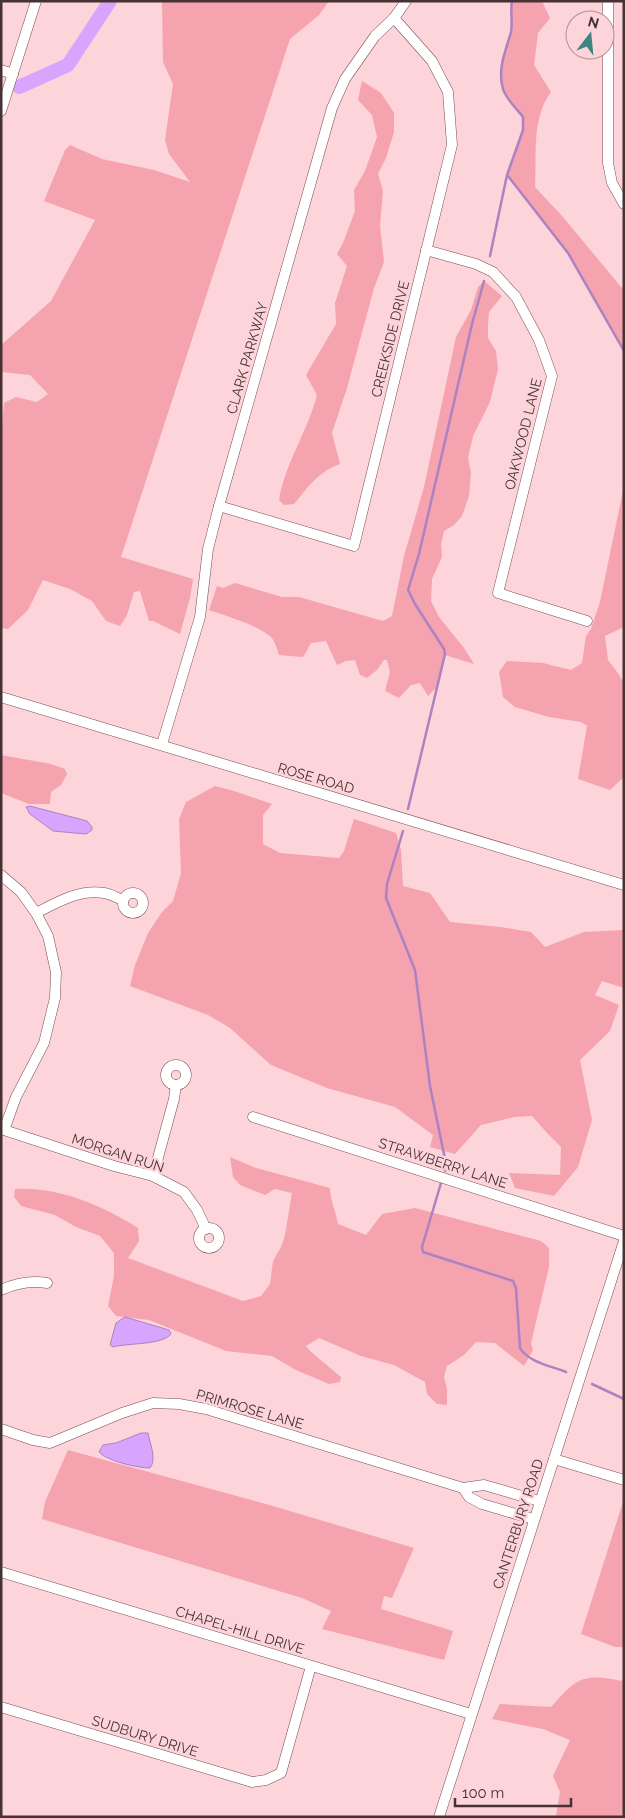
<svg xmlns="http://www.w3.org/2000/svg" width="625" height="1818" font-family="Raleway,sans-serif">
<rect width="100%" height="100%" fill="#fcd4d9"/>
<!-- green -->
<g fill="#f4a3af">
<polygon points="162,1 329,1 319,15 290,39 121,557 193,579 190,598 180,634 153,621 149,621 140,591 134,592 127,615 120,626 106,621 92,601 70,589 43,580 28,610 8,629 1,628 1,438 4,403 16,397 37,402 48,394 30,375 1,372 1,345 51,301 95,220 44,201 65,150 70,145 102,159 154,170 190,182 169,154 165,140 173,84 163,62"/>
<path d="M512,1h30l8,17 -12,15 -4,32 17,27c-20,27 -14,63 -16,95l28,30 58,70 3,1v63l-56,-98 -61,-78 16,-45v-13c-6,-8 -17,-18 -20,-28 -6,-20 3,-39 8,-57 2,-10 -1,-21 1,-31z"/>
<path d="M362,81l19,12 13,20v19l-8,26 -8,16 5,17 -3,34 4,37 -10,26 -27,100 -15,45 8,31c-22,8 -31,22 -46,40l-10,1 -5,-5c6,-37 29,-69 38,-105l-11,-20 30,-51 -1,-21 12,-37 -10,-12 6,-11 12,-32 -1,-21 11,-19 12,-34 -5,-22 -14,-15z"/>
<path d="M484,281l18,15 -13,16 -1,13v13l8,13 2,18 -8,33 -17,34 -5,22 3,15 -2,23 -7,20 -8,9 -10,6 -3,14 1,12 -10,22 -1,22 8,16 25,31 10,16 -29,-9 -7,31 -10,10 -8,-13 -9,2 -12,13 -14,-7 5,-19 -3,-12h-3l-7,10 -10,8 -7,-3 -5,-15 -9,1 -9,4 -11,-24 -15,2 -8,14 -24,-2c-2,-6 -4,-14 -8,-18 -14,-12 -44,-21 -62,-27l8,-24 6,2 12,-5 47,14h17l84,24 9,-5 12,-60 20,-69 32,-150 15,-27 7,-23z"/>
<polygon points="624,486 624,627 605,636 608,660 620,676 624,684 624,777 610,790 578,779 587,726 581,722 549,717 515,707 503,697 499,672 507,661 543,663 571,670 582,663 586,636 591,629 600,602"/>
<polygon points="1,755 51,764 65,769 67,774 61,785 51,792 50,804 29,804 1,793"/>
<polygon points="215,786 234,791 272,804 263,815 263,844 280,853 339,858 344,851 354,819 396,833 401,850 403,886 430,893 450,922 500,927 531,932 545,947 584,932 624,930 624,988 602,981 595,995 619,1005 610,1031 580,1060 592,1120 578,1167 554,1196 515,1188 509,1173 560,1175 561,1147 548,1134 532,1116 514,1117 481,1125 455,1154 430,1147 433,1135 395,1107 327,1088 271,1065 230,1028 208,1015 130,986 135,965 148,933 162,912 173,901 181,873 179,819 186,802"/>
<path d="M230,1157l26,11 74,20c0,12 6,24 8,36l28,11 16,-21 33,-6 126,33 8,7v19l-18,76 2,7 -9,16 -29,-23 -19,-1 -12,13 -17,11 -3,11 3,12v16l-10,-1 -10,-10 -2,-12 -31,-17 -33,-9 -42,-18 -13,8 5,6 30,25 -1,5 -11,2 -33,-14 -24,-14 -46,-5 -77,-31 -33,-4 -8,-10 6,-30v-23l-14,-17 -24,-9 -21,-12 -34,-9 -7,-9 1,-8c45,-2 86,16 123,39l1,13 -11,17 115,43 18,-5 9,-12 3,-23 8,-14 4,-12 7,-42 -17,-4 -10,6 -25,-10 -7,-8z"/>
<polygon points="68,1450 273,1506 414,1548 392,1598 384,1596 381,1609 453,1631 444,1660 322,1629 331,1611 302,1598 42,1519 45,1502"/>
<polygon points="624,1499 624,1650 623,1647 615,1647 581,1634"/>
<path d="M624,1677v140h-70l2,-1 4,-24 -7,-16 17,-36 -27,-11 -51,-10 8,-15 51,3c26,-29 31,-34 71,-26z"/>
</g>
<!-- water -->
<g fill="#d7a4fe" stroke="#ac82c2">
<polygon points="30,806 87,821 92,827 92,830 86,834 53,831 30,814 26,807"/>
<path d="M125,1317l44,13 2,4c-8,11 -44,9 -58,13l-3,-2 6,-22z"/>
<path d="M141,1433h7c2,11 9,26 2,35 -12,0 -43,-7 -51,-16l4,-7 13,-2z"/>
</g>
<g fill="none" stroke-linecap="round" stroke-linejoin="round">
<!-- stream -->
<g stroke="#ac82c2" stroke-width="2.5">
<polyline points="508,176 568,253 624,351"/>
<path d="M490,256l17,-81 16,-45v-13c-6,-8 -17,-18 -20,-28 -6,-20 3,-39 8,-57 2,-10 -1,-21 1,-31"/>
<polyline points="408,809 445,654 444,649 415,604 408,590 419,554 472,324 484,281"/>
<polyline points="403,831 387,884 386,898 415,970 430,1086 445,1159 445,1171"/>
<path d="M441,1183l-19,64 1,5 90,29 3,7 4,60c8,14 31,18 46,24"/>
<polyline points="592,1384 624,1399"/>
</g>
<!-- river -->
<polyline stroke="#d7a4fe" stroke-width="14" points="19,87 68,65 110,1"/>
<defs>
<g id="minor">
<polyline points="608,1 608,163 612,183 624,204"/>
<polyline points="1,70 13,74"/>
<polyline points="1,111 36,1"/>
<polyline points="426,250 476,264 493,272 516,297 539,340 552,376 498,593 587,621"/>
<polyline points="219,506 354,546 452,145 448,92 432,61 394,18"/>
<polyline points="1,697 624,885"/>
<polyline points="162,744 200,617 208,549 219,506 332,108 345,79 375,36 394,18 406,1"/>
<polyline points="1,875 21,892 36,913 48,936 56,972 55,998 44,1043 16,1097 4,1130"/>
<circle cx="133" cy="903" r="10"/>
<path d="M36,913c22,-11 43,-24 68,-20 7,1 13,5 19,7"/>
<circle cx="176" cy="1075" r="10"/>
<polyline points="253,1117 624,1236"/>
<polyline points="1,1129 114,1166 153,1176 184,1192 197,1210 206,1229"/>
<polyline points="153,1176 174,1099 176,1085"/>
<circle cx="209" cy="1238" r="10"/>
<path d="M1,1290c15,-7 29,-10 46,-7"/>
<polyline points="1,1429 33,1440 50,1443 122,1413 153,1403 179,1404 206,1409 463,1488 484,1485 539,1501"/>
<polyline points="554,1459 624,1480"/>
<polyline points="463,1488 469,1497 482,1504 533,1519"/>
<polyline points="1,1572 471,1714"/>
<polyline points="1,1707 252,1782 266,1780 281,1773 311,1666"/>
<polyline points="439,1817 624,1241"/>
</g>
</defs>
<!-- minor casing -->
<use href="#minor" stroke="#774d54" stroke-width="11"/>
<!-- minor -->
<use href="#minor" stroke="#fff" stroke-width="10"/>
</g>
<g text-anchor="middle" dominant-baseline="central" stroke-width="4.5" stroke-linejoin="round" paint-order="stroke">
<!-- street labels -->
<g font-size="14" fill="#463235" stroke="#fcd4d9">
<text transform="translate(390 339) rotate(-76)">CREEKSIDE DRIVE</text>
<text transform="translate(247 358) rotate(-74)">CLARK PARKWAY</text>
<text transform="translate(523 434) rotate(-76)">OAKWOOD LANE</text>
<text transform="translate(316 778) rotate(16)">ROSE ROAD</text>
<text transform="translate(118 1153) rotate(18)">MORGAN RUN</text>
<text transform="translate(443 1163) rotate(18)">STRAWBERRY LANE</text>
<text transform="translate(250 1409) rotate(16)">PRIMROSE LANE</text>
<text transform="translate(518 1524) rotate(-72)">CANTERBURY ROAD</text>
<text transform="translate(240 1630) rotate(17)">CHAPEL-HILL DRIVE</text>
<text transform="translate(145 1736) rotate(17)">SUDBURY DRIVE</text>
</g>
</g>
<!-- border -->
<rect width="625" height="1818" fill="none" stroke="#463235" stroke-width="5"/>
<!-- north arrow -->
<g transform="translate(590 35) rotate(16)"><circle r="24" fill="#fcd4d9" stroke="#b39397"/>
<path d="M0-4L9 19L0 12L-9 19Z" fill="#3d8580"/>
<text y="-8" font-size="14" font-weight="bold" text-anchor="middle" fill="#463235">N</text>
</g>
<!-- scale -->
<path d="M455 1798v8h116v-8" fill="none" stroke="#463235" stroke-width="2.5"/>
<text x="462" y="1798" font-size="15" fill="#463235" stroke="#fcd4d9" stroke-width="4" paint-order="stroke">100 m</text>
</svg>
